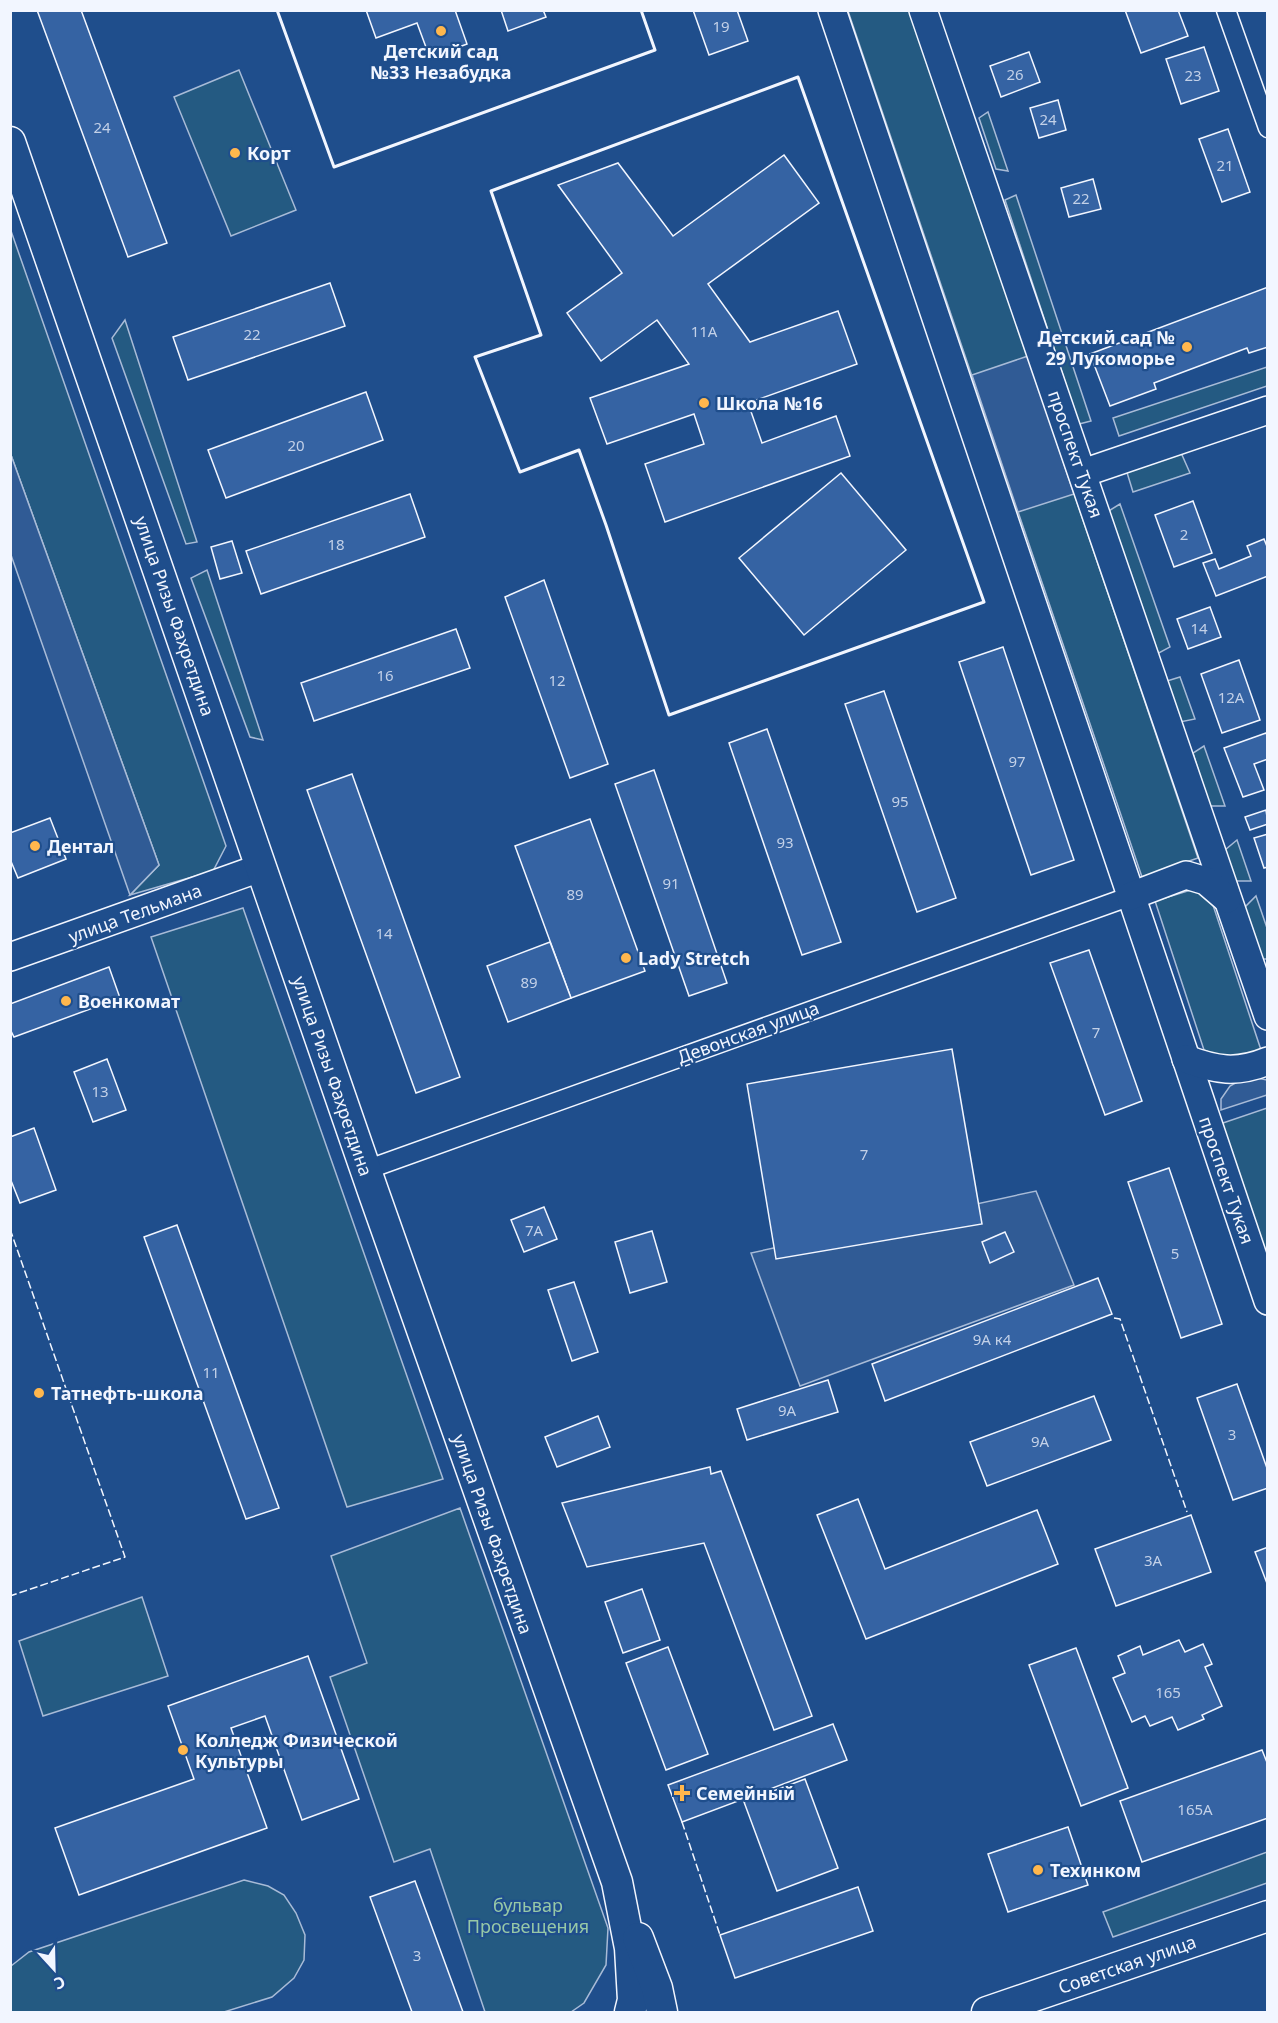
<svg xmlns="http://www.w3.org/2000/svg" width="1278" height="2023" font-family="'Noto Sans',sans-serif">
<rect width="100%" height="100%" fill="#1f4e8c"/>
<!-- green -->
<g fill="#245a82" stroke="#a8bbd7" stroke-width="1.5">
<polygon points="848,11 910,11 1198,858 1142,877"/>
<polygon points="239,70 296,210 231,236 174,97"/>
<polygon points="988,112 1008,171 996,169 979,118"/>
<polygon points="1016,195 1091,421 1079,424 1005,200"/>
<polygon points="10,228 226,846 213,871 130,895 159,865 11,455"/>
<polygon points="125,320 197,542 186,544 112,338"/>
<polygon points="1267,367 1267,386 1119,436 1113,418"/>
<polygon points="1176,450 1182,455 1190,473 1133,492 1125,466"/>
<polygon points="1120,504 1170,647 1157,654 1107,512"/>
<polygon points="207,570 263,740 250,737 191,578"/>
<polygon points="1180,677 1195,719 1180,722 1167,681"/>
<polygon points="1204,746 1225,806 1209,806 1193,753"/>
<polygon points="1237,840 1251,881 1235,881 1225,850"/>
<path d="M1194,889l15,4 53,160c-22,3 -38,7 -58,-3l-49,-149z"/>
<polygon points="1256,896 1267,928 1267,959 1262,959 1243,909"/>
<polygon points="243,908 443,1479 347,1507 151,937"/>
<polygon points="1267,1108 1267,1266 1220,1124"/>
<polygon points="460,1508 608,1928 606,1965 584,2003 571,2012 485,2012 430,1849 394,1862 330,1677 367,1663 331,1556"/>
<polygon points="142,1597 168,1676 43,1716 19,1641"/>
<polygon points="1267,1852 1267,1883 1113,1937 1103,1912"/>
<polygon points="244,1880 268,1886 284,1895 296,1913 305,1935 304,1960 294,1978 272,1997 224,2012 11,2012 11,1966 29,1952"/>
</g>
<!-- parking -->
<g fill="#305b95" stroke="#a8bbd7" stroke-width="1.5">
<polygon points="1028,356 1074,494 1018,512 972,375"/>
<polygon points="11,455 159,865 130,895 11,555"/>
<polygon points="1248,1076 1267,1080 1267,1095 1221,1110 1221,1099 1230,1086"/>
<polygon points="1036,1191 1074,1285 800,1386 751,1253"/>
</g>
<!-- building -->
<g fill="#3563a3" stroke="#f2f6ff" stroke-width="1.5">
<polygon points="37,10 81,10 167,243 128,257"/>
<polygon points="366,10 455,10 467,44 430,58 417,23 376,38"/>
<polygon points="501,10 543,10 546,17 508,31"/>
<polygon points="693,10 737,10 748,41 709,55"/>
<polygon points="1125,10 1178,10 1188,36 1141,53"/>
<polygon points="1204,47 1219,91 1181,104 1166,59"/>
<polygon points="1029,52 1040,82 1001,97 990,66"/>
<polygon points="1058,100 1066,130 1039,138 1030,108"/>
<polygon points="1228,129 1250,192 1222,202 1199,139"/>
<polygon points="784,155 819,203 708,284 750,342 838,311 857,364 748,403 762,443 836,416 850,456 665,522 645,464 704,444 694,414 607,444 590,398 689,364 657,320 601,361 567,313 622,273 558,185 618,163 673,236"/>
<polygon points="1093,179 1101,209 1069,217 1061,188"/>
<polygon points="330,283 345,326 188,380 173,337"/>
<polygon points="1268,287 1268,347 1249,353 1247,348 1154,383 1156,389 1110,406 1090,354"/>
<polygon points="366,392 383,440 226,498 208,450"/>
<polygon points="841,473 906,550 804,635 739,558"/>
<polygon points="410,494 425,537 261,594 246,551"/>
<polygon points="1193,501 1212,553 1174,567 1155,515"/>
<polygon points="1264,539 1268,549 1268,576 1216,596 1203,563 1215,559 1219,569 1251,556 1247,546"/>
<polygon points="232,541 242,573 220,579 211,547"/>
<polygon points="544,580 608,764 570,778 505,597"/>
<polygon points="1210,607 1221,637 1188,649 1177,619"/>
<polygon points="456,629 470,668 314,721 301,683"/>
<polygon points="1003,647 1074,860 1031,875 959,662"/>
<polygon points="1239,660 1260,720 1222,733 1201,674"/>
<polygon points="884,691 956,898 917,912 845,704"/>
<polygon points="767,729 841,942 802,955 729,743"/>
<polygon points="1266,733 1268,738 1268,759 1254,764 1264,790 1243,797 1224,748"/>
<polygon points="654,770 727,983 689,996 615,784"/>
<polygon points="352,774 460,1077 416,1093 307,790"/>
<polygon points="1266,810 1268,824 1250,830 1245,817"/>
<polygon points="50,818 66,859 18,878 10,859 10,833"/>
<polygon points="590,819 645,971 571,998 515,846"/>
<polygon points="1268,834 1268,867 1264,868 1254,838"/>
<polygon points="550,942 571,998 508,1022 487,966"/>
<polygon points="1089,950 1142,1101 1105,1115 1050,963"/>
<polygon points="109,967 120,998 14,1037 10,1029 10,1004"/>
<polygon points="952,1049 982,1224 776,1259 747,1084"/>
<polygon points="107,1059 126,1110 93,1122 74,1072"/>
<polygon points="34,1128 56,1190 20,1203 10,1178 10,1137"/>
<polygon points="1169,1168 1222,1324 1181,1338 1128,1182"/>
<polygon points="544,1207 557,1239 524,1252 511,1220"/>
<polygon points="177,1225 279,1508 246,1519 144,1237"/>
<polygon points="652,1231 667,1282 630,1293 615,1242"/>
<polygon points="1005,1232 1014,1252 990,1263 982,1242"/>
<polygon points="1098,1278 1112,1314 885,1401 872,1364"/>
<polygon points="574,1282 598,1352 572,1361 548,1290"/>
<polygon points="828,1380 838,1412 747,1440 737,1409"/>
<polygon points="1237,1384 1268,1471 1268,1488 1233,1500 1197,1398"/>
<polygon points="1094,1396 1111,1440 987,1486 970,1442"/>
<polygon points="598,1416 610,1447 557,1467 545,1437"/>
<polygon points="710,1467 711,1474 721,1471 812,1716 774,1730 704,1543 587,1567 562,1503"/>
<polygon points="858,1499 885,1569 1037,1510 1058,1564 866,1639 817,1515"/>
<polygon points="1191,1515 1211,1572 1116,1606 1095,1549"/>
<polygon points="1268,1547 1268,1586 1255,1552"/>
<polygon points="642,1589 660,1640 623,1653 605,1602"/>
<polygon points="1179,1640 1185,1652 1203,1644 1212,1664 1205,1667 1222,1706 1202,1715 1204,1719 1178,1730 1172,1717 1150,1726 1145,1716 1132,1722 1113,1678 1125,1673 1118,1656 1140,1646 1143,1655"/>
<polygon points="668,1647 708,1754 666,1770 626,1663"/>
<polygon points="1076,1648 1128,1788 1081,1806 1029,1665"/>
<polygon points="308,1656 359,1799 302,1820 265,1716 231,1728 267,1828 79,1895 55,1828 194,1779 168,1706"/>
<polygon points="833,1724 847,1760 682,1822 668,1785"/>
<polygon points="1262,1750 1268,1765 1268,1818 1142,1862 1120,1801"/>
<polygon points="805,1779 838,1868 777,1891 744,1802"/>
<polygon points="1068,1827 1088,1885 1008,1912 988,1854"/>
<polygon points="415,1881 463,2012 412,2012 370,1897"/>
<polygon points="858,1887 873,1931 735,1978 720,1935"/>
</g>
<g fill="none" stroke-linecap="round" stroke-linejoin="round">
<defs>
<g id="street">
<polyline points="1226,10 1268,128"/>
<polyline points="366,1170 1131,896"/>
</g>
<g id="secondary">
<polyline points="832,10 1268,1301"/>
<polyline points="923,10 1268,1016"/>
<polyline points="1083,473 1268,410"/>
<polyline points="1131,896 1186,875 1206,881 1227,899"/>
<polyline points="10,957 260,868"/>
<path d="M1186,1059c30,11 50,15 82,2"/>
</g>
<g id="primary">
<polyline points="10,142 373,1191 617,1882 630,1948 633,2000 630,2012"/>
<polyline points="638,1938 657,1988 662,2012"/>
<polyline points="987,2012 1268,1916"/>
</g>
</defs>
<!-- street casing -->
<use href="#street" stroke="#f2f6ff" stroke-width="21"/>
<!-- secondary casing -->
<use href="#secondary" stroke="#f2f6ff" stroke-width="30"/>
<!-- primary casing -->
<use href="#primary" stroke="#f2f6ff" stroke-width="33"/>
<!-- street -->
<use href="#street" stroke="#1f4e8c" stroke-width="18"/>
<!-- secondary -->
<use href="#secondary" stroke="#1f4e8c" stroke-width="27"/>
<!-- primary -->
<use href="#primary" stroke="#1f4e8c" stroke-width="30"/>
<!-- fence -->
<g stroke="#f2f6ff" stroke-width="1.5" stroke-dasharray="8 3" stroke-linecap="butt">
<polyline points="10,1229 125,1557 10,1596"/>
<polyline points="1114,1318 1120,1319 1187,1512"/>
<polyline points="682,1822 720,1935"/>
</g>
<!-- wall -->
<g stroke="#f2f6ff" stroke-width="3">
<polyline points="277,10 334,167 655,50 641,10"/>
<polygon points="798,77 984,602 669,715 606,525 579,450 520,472 475,357 541,335 491,191"/>
</g>
</g>
<!-- markers -->
<g fill="#ffb74d" stroke="#1f4e8c" stroke-width="2">
<circle cx="441" cy="31" r="6"/>
<circle cx="235" cy="153" r="6"/>
<circle cx="1187" cy="347" r="6"/>
<circle cx="704" cy="403" r="6"/>
<circle cx="35" cy="846" r="6"/>
<circle cx="626" cy="958" r="6"/>
<circle cx="66" cy="1001" r="6"/>
<circle cx="39" cy="1393" r="6"/>
<circle cx="183" cy="1750" r="6"/>
<path d="M679 1784h6v6h6v6h-6v6h-6v-6h-6v-6h6z"/>
<circle cx="1038" cy="1870" r="6"/>
</g>
<g text-anchor="middle" dominant-baseline="central" stroke-width="4.5" stroke-linejoin="round" paint-order="stroke">
<!-- number labels -->
<g font-size="15" fill="#c3d1e8">
<text x="721" y="26">19</text>
<text x="1015" y="74">26</text>
<text x="1193" y="75">23</text>
<text x="1048" y="119">24</text>
<text x="102" y="127">24</text>
<text x="1225" y="165">21</text>
<text x="1081" y="198">22</text>
<text x="704" y="331">11А</text>
<text x="252" y="334">22</text>
<text x="296" y="445">20</text>
<text x="1184" y="534">2</text>
<text x="336" y="544">18</text>
<text x="1199" y="628">14</text>
<text x="385" y="675">16</text>
<text x="557" y="680">12</text>
<text x="1231" y="697">12А</text>
<text x="1017" y="761">97</text>
<text x="900" y="801">95</text>
<text x="785" y="842">93</text>
<text x="671" y="883">91</text>
<text x="575" y="894">89</text>
<text x="384" y="933">14</text>
<text x="529" y="982">89</text>
<text x="1096" y="1032">7</text>
<text x="100" y="1091">13</text>
<text x="864" y="1154">7</text>
<text x="534" y="1230">7А</text>
<text x="1175" y="1253">5</text>
<text x="992" y="1339">9А к4</text>
<text x="211" y="1372">11</text>
<text x="787" y="1410">9А</text>
<text x="1232" y="1434">3</text>
<text x="1040" y="1441">9А</text>
<text x="1153" y="1560">3А</text>
<text x="1168" y="1692">165</text>
<text x="1195" y="1809">165А</text>
<text x="417" y="1955">3</text>
</g>
<!-- poi labels -->
<g font-size="18" font-weight="bold" fill="#f2f6ff" stroke="#1f4e8c" text-anchor="start">
<text x="441" y="51" text-anchor="middle">Детский сад<tspan x="441" dy="21">№33 Незабудка</tspan></text>
<text x="247" y="153">Корт</text>
<text x="1175" y="337" text-anchor="end">Детский сад №<tspan x="1175" dy="21">29 Лукоморье</tspan></text>
<text x="716" y="403">Школа №16</text>
<text x="47" y="846">Дентал</text>
<text x="638" y="958">Lady Stretch</text>
<text x="78" y="1001">Военкомат</text>
<text x="51" y="1393">Татнефть-школа</text>
<text x="195" y="1740">Колледж Физической<tspan x="195" dy="21">Культуры</tspan></text>
<text x="696" y="1793">Семейный</text>
<text x="1050" y="1870">Техинком</text>
</g>
<!-- street labels -->
<g font-size="18" fill="#f2f6ff" stroke="#1f4e8c">
<text transform="translate(1076 454) rotate(71)">проспект Тукая</text>
<text transform="translate(175 616) rotate(71)">улица Ризы Фахретдина</text>
<text transform="translate(135 913) rotate(-20)">улица Тельмана</text>
<text transform="translate(748 1032) rotate(-20)">Девонская улица</text>
<text transform="translate(333 1076) rotate(71)">улица Ризы Фахретдина</text>
<text transform="translate(1227 1180) rotate(71)">проспект Тукая</text>
<text transform="translate(493 1534) rotate(71)">улица Ризы Фахретдина</text>
<text transform="translate(1127 1964) rotate(-19)">Советская улица</text>
</g>
<!-- park labels -->
<g font-size="18" fill="#97c8a6" stroke="#1f4e8c">
<text x="528" y="1905">бульвар<tspan x="528" dy="21">Просвещения</tspan></text>
</g>
</g>
<!-- border -->
<rect width="1278" height="2023" fill="none" stroke="#f2f6ff" stroke-width="24"/>
<!-- north arrow -->
<g transform="translate(54 1969) rotate(158)" stroke="#1f4e8c" stroke-width="4.5" paint-order="stroke">
<path d="M0-4.5L10 22L0 15L-10 22Z" fill="#f2f6ff"/>
<text y="-9" font-size="16" font-weight="bold" text-anchor="middle" fill="#f2f6ff">С</text>
</g>
</svg>
